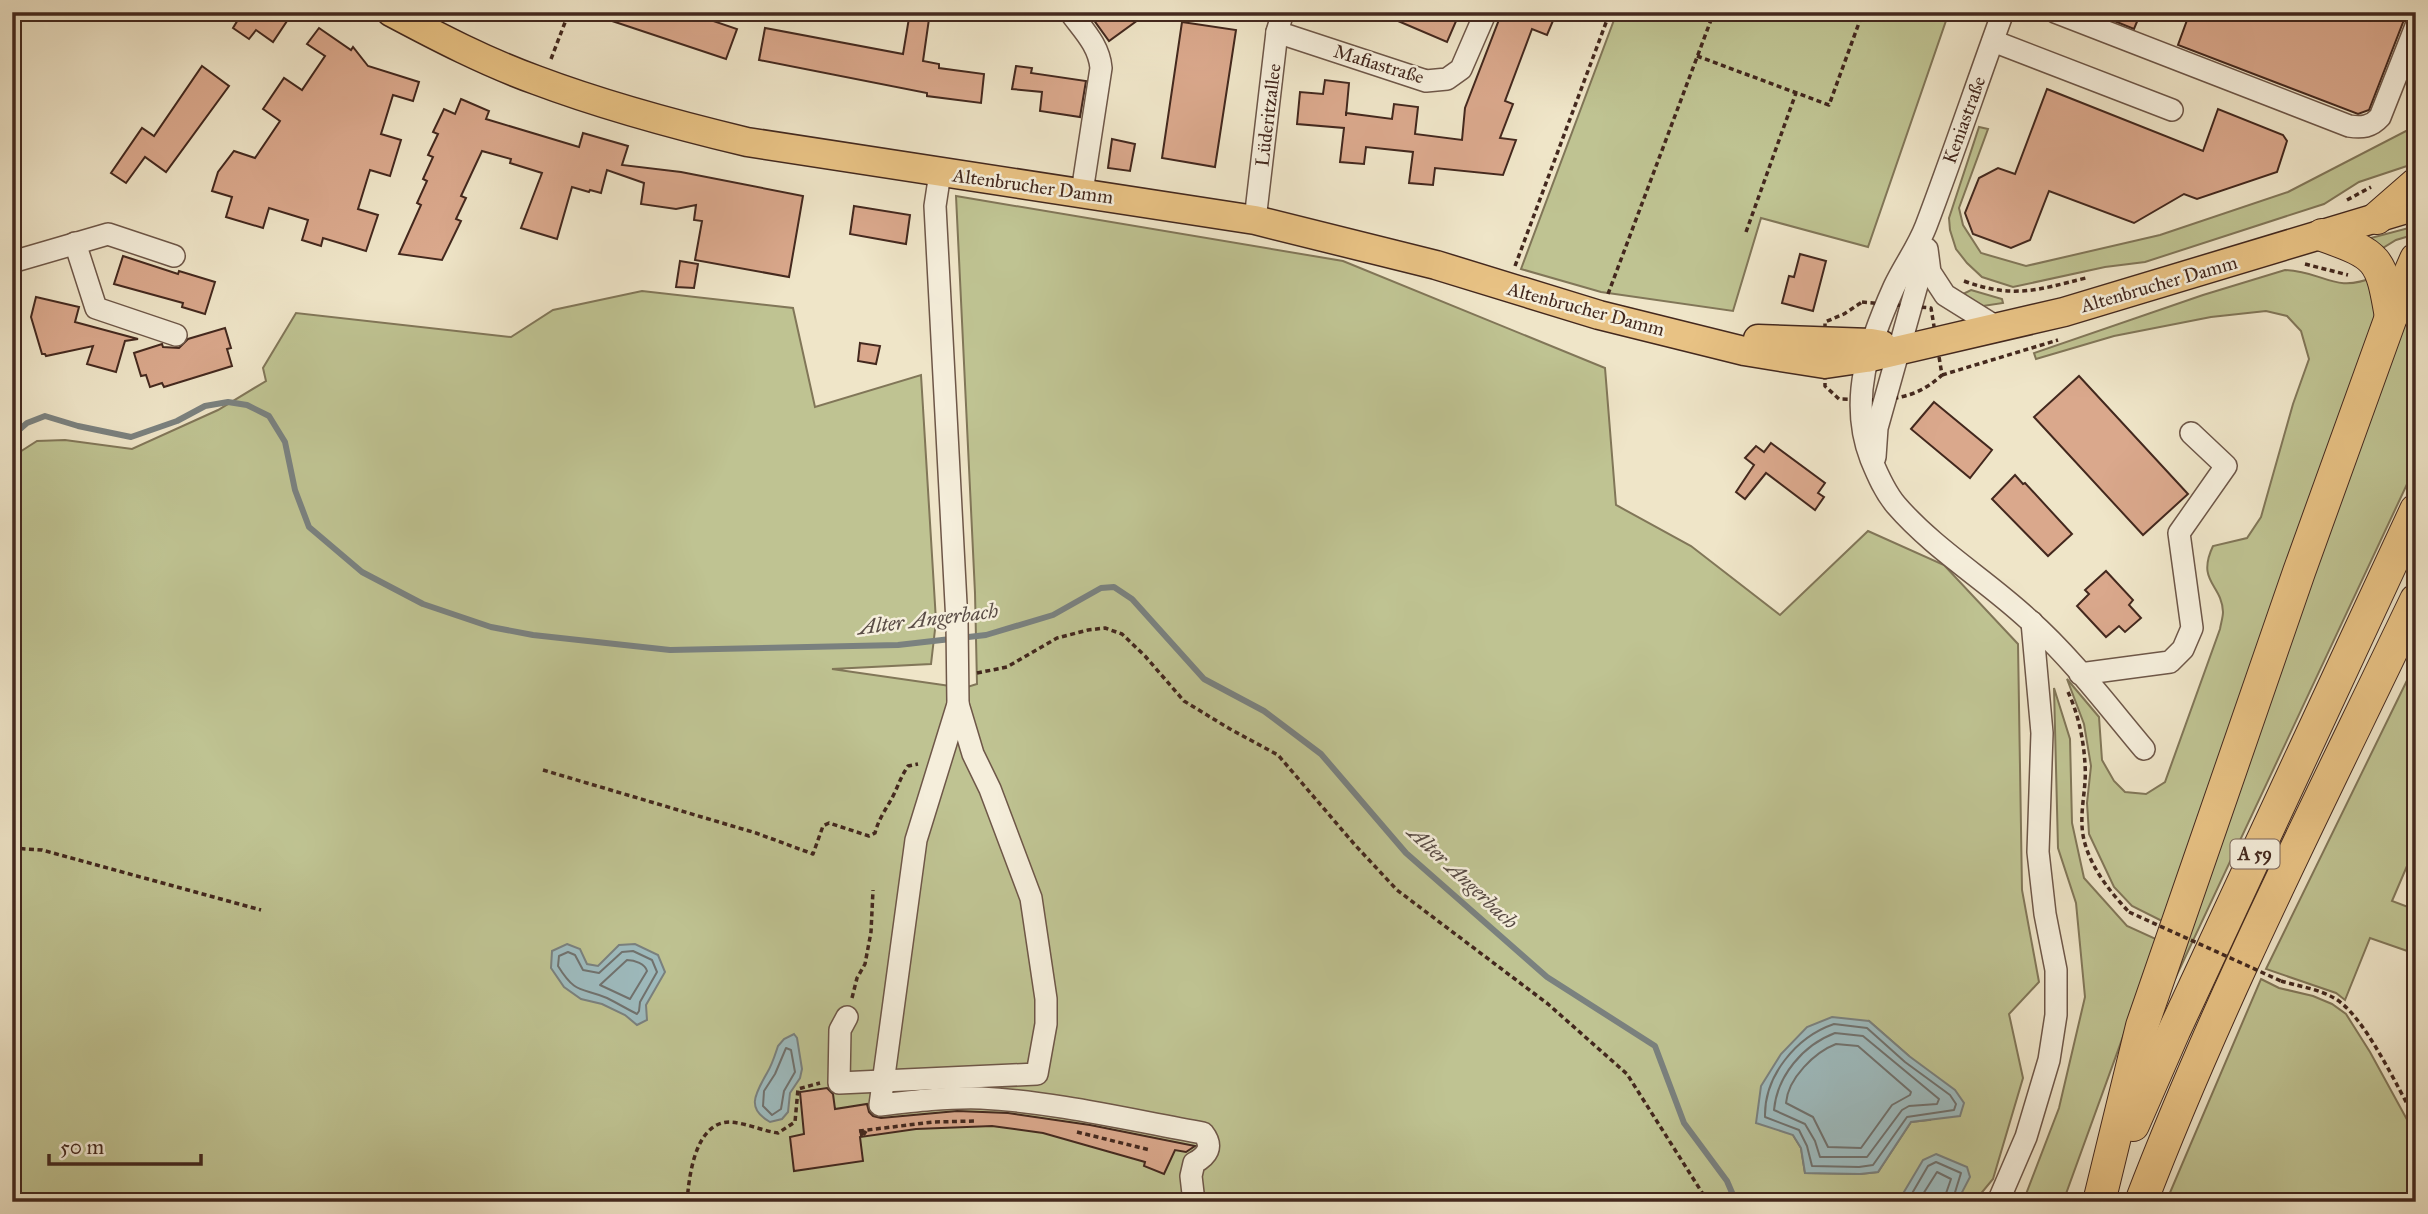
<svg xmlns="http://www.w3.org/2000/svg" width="2428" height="1214" font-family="'IM FELL Great Primer',serif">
<rect width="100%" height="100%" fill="#efe5c8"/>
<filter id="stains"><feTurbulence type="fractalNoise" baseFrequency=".00286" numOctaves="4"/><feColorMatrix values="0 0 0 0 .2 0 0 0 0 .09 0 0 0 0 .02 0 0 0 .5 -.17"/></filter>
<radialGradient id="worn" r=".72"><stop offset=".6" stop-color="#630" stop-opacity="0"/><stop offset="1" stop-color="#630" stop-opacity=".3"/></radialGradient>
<!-- green -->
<g fill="#bfc392" stroke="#817658" stroke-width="2" fill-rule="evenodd">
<polygon points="1617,12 1949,12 1868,247 1761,218 1733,311 1601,292 1521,269"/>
<polygon points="2416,118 2416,163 2359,182 2324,204 2145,262 2105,267 2013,287 1982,277 1967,263 1956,249 1950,230 1949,218 1979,127 1988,129 1959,208 1963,225 1981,253 2026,266 2160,235 2288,192 2410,129"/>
<path d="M956,196l387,65 262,107 11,137 75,41 89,69 88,-84 76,34 74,79 4,246 17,92 -30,32 14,64 -30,101 -19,23h-1962v-745l25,-16 28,-1 67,9 86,-39 48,-29 -3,-13 33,-55 215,24 42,-27 89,-19 151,17 22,99 106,-32 15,246 -5,43 -99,5 132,19 13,-4 -2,-91zM1869,1021l40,35 21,64 -19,2 -33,50 -18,2 -55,-1 -4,-25 -8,-13z"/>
<polygon points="2416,226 2416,234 2396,240 2378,251 2367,239"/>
<path d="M2285,270c38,1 49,24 89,7l9,35 -215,612 -36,-18 -18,-19 -25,-53 -2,-31 4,-37 -7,-42 -17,-45 32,38 3,43 12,21 11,11 21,2 19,-12 55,-153c1,-6 3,-12 3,-17 -1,-28 -27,-30 -10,-66l34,-8 14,-21 32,-113 16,-45 -8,-28 -14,-15 -21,-5 -55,6 -97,19 -78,23 -2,-6 169,-58z"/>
<polygon points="2416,279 2416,465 2175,979 2173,978"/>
<polygon points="1971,290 2002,299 2003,303 1983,306 1959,296"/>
<polygon points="2416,662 2416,866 2415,868 2407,866 2392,901 2416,910 2416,954 2370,938 2345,1000 2336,993 2266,969"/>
<polygon points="2054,688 2070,739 2072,823 2084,878 2127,926 2158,940 2063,1202 2023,1202 2059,1108 2085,997 2076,903 2058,848"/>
<polygon points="2261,979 2279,988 2313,996 2332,1004 2346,1014 2370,1052 2416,1136 2416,1202 2166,1202"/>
</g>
<!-- water -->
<g fill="#9ebcc0" stroke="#7a817f" stroke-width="2">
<polygon points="567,944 580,949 587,964 598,966 619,945 635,944 658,955 665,972 646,1005 647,1020 637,1025 625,1015 602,1004 581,999 564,987 551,968 552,951"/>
<polygon points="1832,1017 1869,1021 1909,1056 1955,1090 1964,1103 1960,1116 1911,1122 1878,1172 1860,1174 1805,1173 1801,1148 1793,1135 1756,1123 1761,1086 1781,1054 1807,1027"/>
<path d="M794,1034l3,4 5,31 -2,9 -10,15 -2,19 -6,7 -12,3c-25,-14 -14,-29 -3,-49 5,-8 8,-18 11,-27l6,-7z"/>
<polygon points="1936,1154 1967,1167 1970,1177 1957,1202 1898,1202 1923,1160"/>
</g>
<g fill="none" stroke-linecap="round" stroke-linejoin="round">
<!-- shore -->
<g stroke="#70726f" stroke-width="2">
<path d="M633,951l19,9 5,12 -17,30 -1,9 -2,3c-10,-5 -20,-11 -30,-16 -26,-11 -31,-3 -49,-32l1,-10 9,-4 7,3 8,15 16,3 23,-21z"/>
<path d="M627,960c8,0 18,4 20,11l-17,28 -30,-14z"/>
<path d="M1834,1024l33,4 38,34 45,33 6,9 -2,6 -47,7 -34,48 -14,2 -47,-1 -5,-20 -8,-16 -34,-13c-1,-41 31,-80 69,-93z"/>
<path d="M1835,1033l28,3 76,63 -2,5 -28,2 -7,4 -35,47h-47l-5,-16 -10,-17 -31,-14c3,-34 29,-65 61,-77z"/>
<path d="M1836,1044l22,2 53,46 -1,3 -18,10 -31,43 -33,-1 -15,-30 -27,-14c2,-25 29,-51 50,-59z"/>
<polygon points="786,1048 791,1050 795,1072 784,1091 781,1109 772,1115 763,1106 764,1091 775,1074"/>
<polyline points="1907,1202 1928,1166 1936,1162 1961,1173 1952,1202"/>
<polyline points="1918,1202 1937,1172 1951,1179 1943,1202"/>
</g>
<!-- stream -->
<polyline stroke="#7a817f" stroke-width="6" points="12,436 27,423 45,416 78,426 131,437 177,421 205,406 228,402 247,405 269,416 285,442 295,490 309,527 362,572 423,604 491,627 533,635 670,650 898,645 986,635 1053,615 1101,588 1114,587 1132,599 1204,679 1264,711 1321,754 1406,853 1547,977 1655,1046 1684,1123 1727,1181 1736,1202"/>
</g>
<!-- building -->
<g fill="#daa88c" stroke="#43281e" stroke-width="2">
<polygon points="230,12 293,12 273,42 256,30 249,39 233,28 239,18"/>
<polygon points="594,12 687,12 737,29 726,59 594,15"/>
<polygon points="910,12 930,12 923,61 939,64 939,68 984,74 981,103 927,96 927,93 759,60 765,28 903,54"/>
<polygon points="1088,12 1149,12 1109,41"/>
<polygon points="1377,12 1460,12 1447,42"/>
<polygon points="1497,12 1546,12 1555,16 1547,35 1532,29 1505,101 1513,104 1500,138 1516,140 1503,175 1435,168 1433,185 1409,183 1413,152 1366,147 1364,164 1340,162 1344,128 1297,124 1300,92 1323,94 1325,80 1349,83 1346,116 1346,113 1392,119 1394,104 1418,107 1415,134 1462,140 1465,108 1500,17 1497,16"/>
<polygon points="2092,12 2141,12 2134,29"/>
<polygon points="2190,12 2407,12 2369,110 2358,114 2178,45"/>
<polygon points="1182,22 1236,30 1215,167 1162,158"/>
<polygon points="319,28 351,50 353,47 368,66 419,82 413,101 393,95 381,134 401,140 390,176 370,170 358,209 378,215 366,251 323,238 321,246 302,240 308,220 269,208 263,228 226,217 232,197 212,191 218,172 234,151 255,158 280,121 263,109 284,78 302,90 325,56 307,44"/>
<polygon points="202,66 229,86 166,172 145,157 126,183 111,173 142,128 154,136"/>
<polygon points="1016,66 1032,68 1031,73 1086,81 1080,117 1040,111 1042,92 1012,89"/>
<polygon points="2047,89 2203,151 2218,109 2283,135 2287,141 2277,172 2197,199 2184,194 2134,223 2049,191 2030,240 2011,248 1973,234 1965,213 1979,178 1998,168 2015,174"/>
<polygon points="461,99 489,111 486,119 579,147 583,133 628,146 622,165 681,172 803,196 789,277 695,260 702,221 694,220 696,205 676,209 641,204 644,183 607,170 601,193 590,190 589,192 572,187 557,239 521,228 542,173 510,163 511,159 482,151 461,196 466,198 456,219 461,221 442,260 399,254 421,205 417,203 427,181 423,179 433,157 428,155 438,134 433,132 444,109 455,114"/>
<polygon points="1112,139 1135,144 1130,171 1108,168"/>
<polygon points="854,206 910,215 906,244 850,234"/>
<polygon points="1800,254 1826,261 1813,311 1782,303 1789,276 1794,277"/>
<polygon points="123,256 178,274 179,271 215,282 205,314 182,307 183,303 114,284"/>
<polygon points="680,261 698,264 694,288 676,287"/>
<polygon points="36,297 79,307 75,322 138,339 125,341 116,372 87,364 93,346 46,356 45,354 42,354 31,317"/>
<polygon points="225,328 231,348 227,349 232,366 164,387 162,383 150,387 146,375 141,376 134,353 162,344 163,347 179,348 188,339"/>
<polygon points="860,343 880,346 876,364 858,361"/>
<polygon points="2079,376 2188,494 2143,535 2034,417"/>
<polygon points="1934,402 1992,450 1970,478 1911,429"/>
<polygon points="1771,443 1825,483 1818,493 1824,497 1815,510 1766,473 1745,499 1736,492 1754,465 1745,458 1756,446 1764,452"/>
<polygon points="2015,475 2023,484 2025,483 2072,534 2048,556 1992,499"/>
<polygon points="2106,571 2133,600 2129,605 2141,618 2125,632 2119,626 2106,637 2077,606 2089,594 2085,590"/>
<polygon points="827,1088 833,1094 835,1109 867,1104 869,1112 873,1116 881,1118 957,1111 1008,1113 1090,1125 1195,1146 1186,1152 1175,1150 1164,1174 1144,1166 1145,1162 1043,1133 992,1126 916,1129 860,1137 863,1161 794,1171 790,1137 804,1134 800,1092"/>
</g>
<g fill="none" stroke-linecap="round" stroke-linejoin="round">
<defs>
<g id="minor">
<path d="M1070,12c13,18 29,33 31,56l-19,124"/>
<path d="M2003,12c-26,71 -50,143 -77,214 -8,21 -22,40 -32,61 -25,56 -46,112 -23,172 7,17 14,33 25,46 38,44 90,75 132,114 43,38 79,86 116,130"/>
<path d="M2055,12l294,114c13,2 22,1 31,-9l36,-91"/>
<polyline points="1277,32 1426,81 1447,79 1461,69 1484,16 1484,12"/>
<polyline points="1993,41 2172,110"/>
<path d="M940,173l-5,33 22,417 1,81 -42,136 -36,265c34,-4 68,-8 101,-7 75,4 149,22 222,35 11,14 4,23 -9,30l-3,13 3,26"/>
<polyline points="1255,220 1277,32 1283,12"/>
<polyline points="75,243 96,308 176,335"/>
<polyline points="1927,249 1930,272 1945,295 1998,328"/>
<polyline points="12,262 108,234 174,256"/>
<polyline points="1875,457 1877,428 1917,285 1922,247"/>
<polyline points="2080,674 2170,662 2183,649 2192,628 2179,533 2226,466 2191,433"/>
<polyline points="847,1017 840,1030 839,1083 1037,1074 1046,1024 1046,999 1031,898 990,789 973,754 958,704"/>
<polyline points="1998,1202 2026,1137 2049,1060 2056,1015 2056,970 2045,914 2038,852 2042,733 2032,622"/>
</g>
<g id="major">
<path d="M391,12c47,25 95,50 145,68 69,26 140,45 211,62l508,78 181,45 163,50 145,36 81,13 41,-6 198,-46 352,-106"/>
<polyline points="1758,339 1871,343 1882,345"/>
</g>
<g id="highway">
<polyline points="2377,218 2416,184"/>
<path d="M2322,235c57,20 59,23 69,82"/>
<polyline points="2133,1125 2174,1031 2416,510"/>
<polyline points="2099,1202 2142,1026 2299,572 2391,317 2416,259"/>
<path d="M2141,1202c79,-206 180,-403 275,-602"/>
</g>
</defs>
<!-- minor casing -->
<use href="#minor" stroke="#6e5748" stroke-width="24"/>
<!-- major casing -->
<use href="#major" stroke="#43281e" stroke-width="31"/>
<!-- highway casing -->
<use href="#highway" stroke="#43281e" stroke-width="34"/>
<!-- path -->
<g stroke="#43281e" stroke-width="3.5" stroke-dasharray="5 3.5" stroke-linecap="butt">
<polyline points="1697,56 1829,105 1863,12"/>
<polyline points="551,59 569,12"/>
<polyline points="2347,200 2371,187"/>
<polyline points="1746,232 1796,93"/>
<polyline points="2305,264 2348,275"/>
<polyline points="1515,266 1610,12"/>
<path d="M1964,281c49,18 73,9 122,-3"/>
<polyline points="1608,294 1714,12"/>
<path d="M1862,302l69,6 11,67c-31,29 -63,25 -103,24l-14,-13v-64l19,-8z"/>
<polyline points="1942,375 2058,340"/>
<polyline points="977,673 1007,667 1057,638 1088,630 1105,628 1122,634 1145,656 1184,701 1230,729 1278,755 1355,845 1397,890 1548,1004 1627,1074 1708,1202"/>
<path d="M2068,692c10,21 16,49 17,73 2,23 -6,46 -2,70 5,29 26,56 46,77"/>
<path d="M543,770l213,63 57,21 10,-28 6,-3 40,13 6,-3c4,-16 13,-26 20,-41 4,-9 7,-17 13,-26l10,-2"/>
<polyline points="12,848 42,850 261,910"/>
<path d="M2281,981c17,5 38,8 53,17 30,16 64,91 82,122"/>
<polyline points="852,998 857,978 865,964 871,932 873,890"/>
<polyline points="859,1131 933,1122 976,1121"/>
<polyline points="861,1131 862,1137 866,1131"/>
<polyline points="1077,1132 1150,1150"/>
<path d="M687,1202c2,-26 8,-80 43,-80 16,1 33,9 48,11l17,-11 3,-33 22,-6"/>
</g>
<!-- minor -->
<use href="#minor" stroke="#f5eedb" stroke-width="21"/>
<!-- major -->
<use href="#major" stroke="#e8c284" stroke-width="28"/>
<!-- highway -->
<use href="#highway" stroke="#e8c284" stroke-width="32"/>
<!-- path-bridge -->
<polyline stroke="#43281e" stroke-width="3.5" stroke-dasharray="5 3.5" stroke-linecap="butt" points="2129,912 2281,981"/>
</g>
<g text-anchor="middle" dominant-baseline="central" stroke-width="5" stroke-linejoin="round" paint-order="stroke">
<!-- shield labels -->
<rect fill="#f5eedb" stroke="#786357" stroke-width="2" x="2230.5" y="839.5" width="49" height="29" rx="5"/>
<g font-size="18" font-weight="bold" fill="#43281e">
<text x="2255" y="854">A 59</text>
</g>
<!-- street labels -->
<g font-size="19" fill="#43281e" stroke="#f5eedb">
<text transform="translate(1379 64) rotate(17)">Mafiastraße</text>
<text transform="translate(1268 115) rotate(-83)">Lüderitzallee</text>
<text transform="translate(1964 120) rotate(-70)">Keniastraße</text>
<text transform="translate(1033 186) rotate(8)">Altenbrucher Damm</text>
<text transform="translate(2159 284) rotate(-16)">Altenbrucher Damm</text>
<text transform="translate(1586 309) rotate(15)">Altenbrucher Damm</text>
</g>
<!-- water labels -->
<g font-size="21" font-style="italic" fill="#5a4d46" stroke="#f5eedb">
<text transform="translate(928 619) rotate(-7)">Alter Angerbach</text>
<text transform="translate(1463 877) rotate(43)">Alter Angerbach</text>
</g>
</g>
<!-- margin -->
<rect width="2428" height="1214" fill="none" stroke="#efe5c8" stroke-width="42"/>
<rect x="14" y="14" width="2400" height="1186" fill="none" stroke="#43281e" stroke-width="3.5"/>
<rect x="21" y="21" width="2386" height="1172" fill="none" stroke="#43281e" stroke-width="2"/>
<!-- scale -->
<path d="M49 1154v10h152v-10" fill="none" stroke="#43281e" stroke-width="3.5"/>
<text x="60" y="1154" font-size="21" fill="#43281e" stroke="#f5eedb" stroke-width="5" paint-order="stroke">50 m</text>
<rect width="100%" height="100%" filter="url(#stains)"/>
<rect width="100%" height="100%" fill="url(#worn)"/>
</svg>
